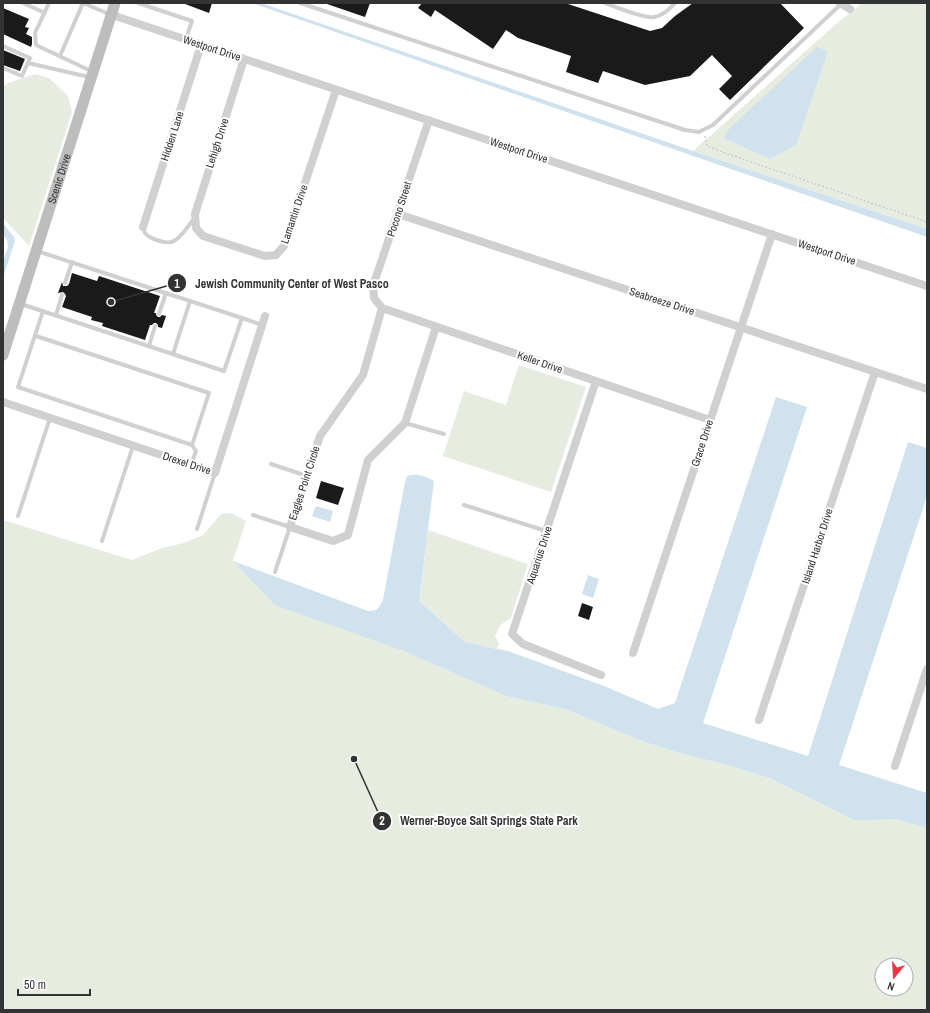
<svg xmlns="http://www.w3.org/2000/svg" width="930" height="1013" font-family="'Archivo Narrow',sans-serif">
<rect width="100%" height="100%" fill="#fff"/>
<!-- green -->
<g fill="#e6ecdf" fill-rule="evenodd">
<polygon points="862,3 927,3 927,229 693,151 836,24"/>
<polygon points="35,74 49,78 68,96 72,112 29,246 3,218 3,87 8,83"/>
<polygon points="519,365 586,387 551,492 443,456 464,391 506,405"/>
<path d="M231,513l15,8 -13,40 168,89 105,46 59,13 77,32 37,12 52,13 38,12 83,41h43l32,9v182h-924v-490l129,40 30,-12 22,-5 19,-8 18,-21zM882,965h24v24h-24z"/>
<polygon points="428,530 528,564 511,618 500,625 495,636 499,644 497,649 465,642 419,601"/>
</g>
<!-- water -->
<g fill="#cfe2ee">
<polygon points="252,3 261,3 693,151 927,229 927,237"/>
<polygon points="817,47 827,51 826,57 796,145 770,159 724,138 728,130"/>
<polygon points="3,223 14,237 15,241 3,278 3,262 8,247 7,240 3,235"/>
<path d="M776,397l31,10 -104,316 105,33 100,-314 19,6v48l-88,269 88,28v35l-32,-9 -41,1 -85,-42 -38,-12 -52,-13 -37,-12 -77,-32 -59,-13 -105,-46 -126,-45 -42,-44 135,50c10,0 11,-3 15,-11l22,-118 2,-6c11,-3 18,0 27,5l-15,120 46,41 32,7 11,2 96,35 54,23 17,-6z"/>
<polygon points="316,506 333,511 330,522 312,516"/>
<polygon points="588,575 599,579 593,598 582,594"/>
</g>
<!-- building -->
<g fill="#1a1a1a">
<polygon points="185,3 212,3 209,13 185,4"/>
<polygon points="327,3 370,3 365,17 327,4"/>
<polygon points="422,3 565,3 650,31 662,28 675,16 693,3 780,3 804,28 730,100 719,89 732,76 712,55 690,76 645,85 603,71 598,83 566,72 571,56 518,38 506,30 493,49 435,10 431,17 418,8"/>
<polygon points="3,8 29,19 25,27 29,28 26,34 32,37 32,44 31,47 3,34"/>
<polygon points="3,50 25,59 20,71 3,65"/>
<polygon points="72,273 97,281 99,276 160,296 154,313 156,313 156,315 158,317 160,317 162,315 166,316 162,328 158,327 158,325 156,323 154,323 152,325 150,325 145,340 102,326 103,323 91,320 92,317 62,307 66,296 65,294 63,292 58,293 62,282 63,286 67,286 69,284"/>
<polygon points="321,481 344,488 338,505 316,498"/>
<polygon points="582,603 593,607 589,620 578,616"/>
</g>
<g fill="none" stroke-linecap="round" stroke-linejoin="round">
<!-- path -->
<polyline stroke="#cdcdcd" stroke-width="1.5" stroke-dasharray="2 2" stroke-linecap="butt" points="705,136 707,146 728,154 927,222"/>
<!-- lane -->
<g stroke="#d0d0d0" stroke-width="4">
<polyline points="23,3 45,13"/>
<polyline points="49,3 35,33 36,45 93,72"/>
<polyline points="83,3 109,14"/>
<polyline points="138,3 192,21 186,39"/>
<polyline points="300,3 685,130 699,132 713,125 841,4"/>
<path d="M605,3c11,4 39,16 49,14 9,-1 15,-8 21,-14"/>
<polyline points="3,46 30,58 22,76 3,68"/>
<polyline points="60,56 83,3"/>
<polyline points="28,63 89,77"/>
<path d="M143,227c1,2 1,4 2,6 5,6 22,12 29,8 9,-5 14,-16 21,-23"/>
<polyline points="65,283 72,262"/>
<polyline points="21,304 224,371 242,318 37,251"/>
<polyline points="159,314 166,293"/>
<polyline points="56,315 62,295"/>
<polyline points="242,318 262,325"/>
<polyline points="36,336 209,393 192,445 18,387 43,311"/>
<polyline points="149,346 155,326"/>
<polyline points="173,354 190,301"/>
<polyline points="405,423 444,434"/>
<polyline points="271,464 307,476"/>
<polyline points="191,465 196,451 192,445"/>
<polyline points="464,505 546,531"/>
<polyline points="253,515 290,527 275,572"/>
<polyline points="18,516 50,418"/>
<polyline points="197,529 215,473"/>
<polyline points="102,541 133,446"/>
</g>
<!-- street -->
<g stroke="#d0d0d0" stroke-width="8">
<polyline points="840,3 850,9"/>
<polyline points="112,15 927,286"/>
<polyline points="244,59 195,214 196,228 203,236 265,256 276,255 284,246 336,90"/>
<polyline points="429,120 373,286 374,298 382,308 710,420"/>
<polyline points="398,214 927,389"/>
<polyline points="143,227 201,45"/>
<polyline points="382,308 363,375 320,436 290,527 333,541 348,535 368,460 405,423 436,327"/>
<polyline points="596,381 512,634 523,644 601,675"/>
<polyline points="3,402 215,473 265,316"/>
<polyline points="633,653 772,234"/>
<polyline points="759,720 875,372"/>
<polyline points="895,766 927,669"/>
</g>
<!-- secondary -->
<path stroke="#bdbdbd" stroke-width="11" id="s1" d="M3,355l112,-352"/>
</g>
<g text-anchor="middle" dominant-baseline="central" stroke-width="4" stroke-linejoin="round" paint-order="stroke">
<!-- street labels -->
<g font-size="11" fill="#333" stroke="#fff">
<text transform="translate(212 48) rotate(18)">Westport Drive</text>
<text transform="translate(172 136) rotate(-72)">Hidden Lane</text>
<text transform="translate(217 143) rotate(-72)">Lehigh Drive</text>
<text transform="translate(519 150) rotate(18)">Westport Drive</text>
<text stroke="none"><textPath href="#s1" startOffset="185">Scenic Drive</textPath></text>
<text transform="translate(399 209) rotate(-72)">Pocono Street</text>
<text transform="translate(294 214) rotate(-71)">Lamantin Drive</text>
<text transform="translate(827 252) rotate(18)">Westport Drive</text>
<text transform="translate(662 301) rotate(18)">Seabreeze Drive</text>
<text transform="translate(540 362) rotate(19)">Keller Drive</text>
<text transform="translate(702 443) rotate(-72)">Grace Drive</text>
<text transform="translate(187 463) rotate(18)">Drexel Drive</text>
<text transform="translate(304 483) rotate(-72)">Eagles Point Circle</text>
<text transform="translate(817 546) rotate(-72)">Island Harbor Drive</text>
<text transform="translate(539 555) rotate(-72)">Aquarius Drive</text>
</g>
</g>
<!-- callouts -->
<path fill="none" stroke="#333" stroke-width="1.5" d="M111 302L177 283M354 759L382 821"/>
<g fill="#333" stroke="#fff" stroke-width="1.5">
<circle cx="111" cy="302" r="4"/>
<circle cx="354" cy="759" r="4"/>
<circle cx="177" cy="283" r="10"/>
<circle cx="382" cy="821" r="10"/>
</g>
<g font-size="12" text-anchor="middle" font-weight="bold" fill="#fff">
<text x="177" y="288">1</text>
<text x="382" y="825">2</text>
</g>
<g font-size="12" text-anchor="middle" font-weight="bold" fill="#333" stroke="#fff" stroke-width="4" stroke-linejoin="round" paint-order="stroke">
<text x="292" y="288">Jewish Community Center of West Pasco</text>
<text x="489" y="825">Werner-Boyce Salt Springs State Park</text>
</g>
<!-- border -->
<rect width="930" height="1013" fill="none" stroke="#333333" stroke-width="8"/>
<!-- north arrow -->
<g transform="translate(894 977) rotate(198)"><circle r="19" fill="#ffffff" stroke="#adadad"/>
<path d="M0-3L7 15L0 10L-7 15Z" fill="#e63946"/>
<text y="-6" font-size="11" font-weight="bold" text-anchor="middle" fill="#333333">N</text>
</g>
<!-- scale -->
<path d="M18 989v6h72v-6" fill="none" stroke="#333333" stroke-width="2"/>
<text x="24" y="989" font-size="12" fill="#333333" stroke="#ffffff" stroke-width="3" paint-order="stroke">50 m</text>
</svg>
